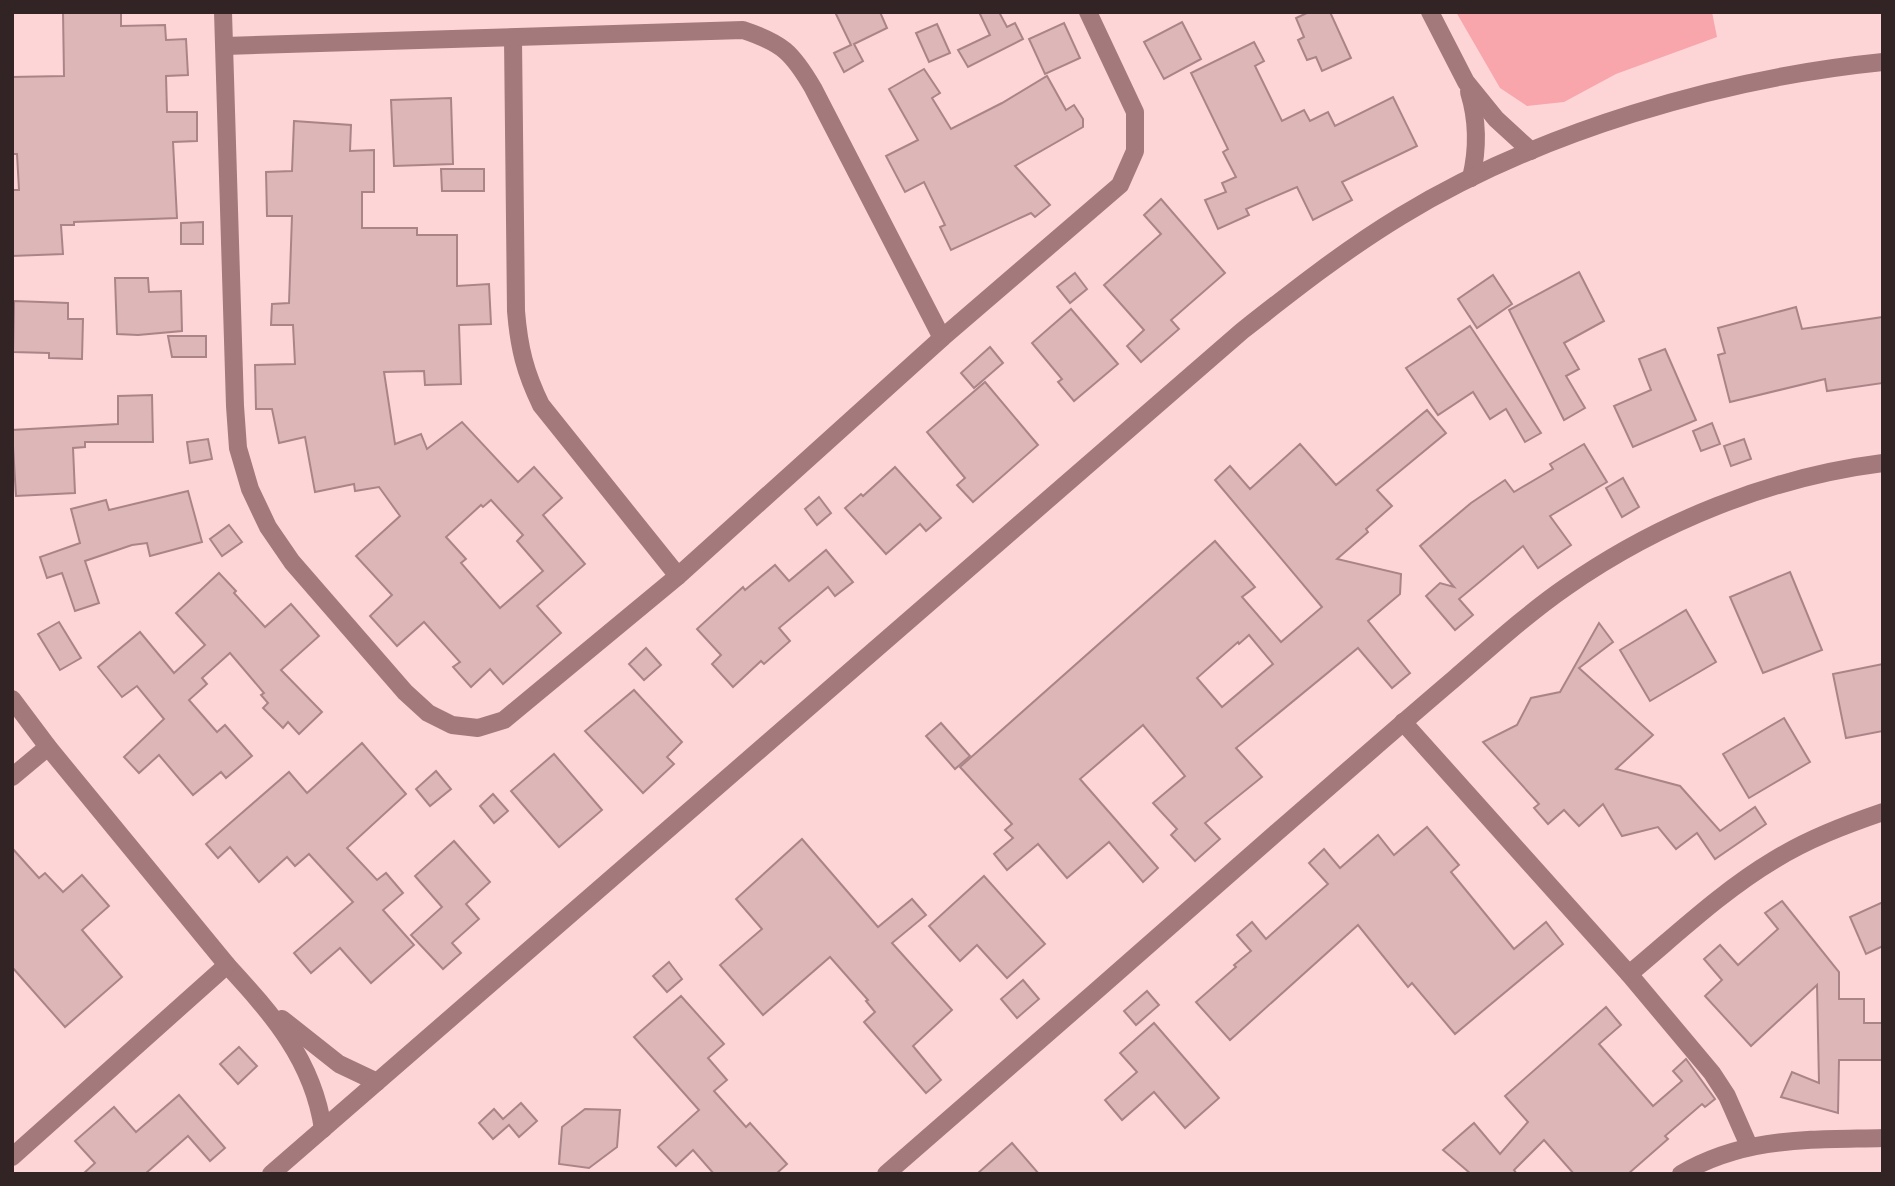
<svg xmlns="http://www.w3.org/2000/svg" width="1895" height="1186" font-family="'Roboto Condensed',sans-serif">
<rect width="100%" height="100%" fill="#fed5d7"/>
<!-- green -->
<polygon fill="#f8a6ab" points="1456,12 1712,12 1717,37 1616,74 1564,102 1527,106 1500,88"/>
<!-- building -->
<g fill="#ddb6b8" stroke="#aa8587" stroke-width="2" fill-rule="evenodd">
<polygon points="63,12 121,12 121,26 165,25 166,40 186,39 188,75 166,76 167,112 197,112 197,141 173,142 177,218 74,222 74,225 61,225 63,254 12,256 12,190 19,190 17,154 12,154 12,77 64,76"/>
<polygon points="835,12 880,12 887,28 854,44 863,61 844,72 834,53 851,45"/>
<polygon points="979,12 999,12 1007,27 1015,23 1023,39 968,67 958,50 990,35"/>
<polygon points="1309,12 1330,12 1351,58 1322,71 1316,57 1307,60 1298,40 1304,37 1296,18"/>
<polygon points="1182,22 1201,59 1164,79 1144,42"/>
<polygon points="1064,23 1080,58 1045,74 1029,39"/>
<polygon points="937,24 950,53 929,62 916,33"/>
<polygon points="1254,42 1264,61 1255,66 1282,121 1304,110 1310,121 1328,112 1335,126 1393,97 1417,146 1342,182 1352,200 1313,220 1297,187 1246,209 1249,215 1218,229 1205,200 1226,192 1222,183 1236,177 1223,152 1228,149 1191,73"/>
<polygon points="924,69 940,93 932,98 951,129 1002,103 1047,76 1066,110 1074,105 1083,119 1083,127 1015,166 1050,205 1035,217 1031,213 951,250 940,227 945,225 924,182 905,192 886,156 918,140 889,89"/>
<polygon points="451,98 453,164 394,166 391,100"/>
<path d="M294,121l57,4 -1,26 24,-1v42h-12v36h55v7h40v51l32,-2 2,40 -32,1 2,59 -36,1 -1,-14 -40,1 11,72 26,-10 6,15 35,-27 56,60 16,-15 28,31 -19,17 42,49 -48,42 24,27 -58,51 -13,-15 -19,18 -18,-20 7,-5 -36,-40 -27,24 -27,-30 22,-21 -36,-39 44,-40 -21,-29 -24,4 -1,-7 -39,8 -10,-55 -26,6 -7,-34h-16l-1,-44 40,-1 -2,-39h-22l1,-21 17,-1 3,-87h-25l-1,-44 26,-1zM491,500l32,35 -6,6 26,30 -43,37 -39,-45 5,-4 -20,-22 35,-32 2,2z"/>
<polygon points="441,169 484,169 484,191 442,191"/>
<polygon points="1161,199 1225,273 1171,320 1179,329 1141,362 1127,346 1144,330 1104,285 1161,234 1144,215"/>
<polygon points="203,222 203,244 181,244 181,223"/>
<polygon points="1579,272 1604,321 1564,343 1579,369 1566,376 1585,408 1564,420 1509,310"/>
<polygon points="1075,273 1087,289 1070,303 1057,287"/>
<polygon points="1493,275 1512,304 1477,328 1458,299"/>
<polygon points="115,278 148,278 149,292 181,291 182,331 138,335 117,334"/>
<polygon points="14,301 68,303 68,319 83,319 82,359 49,358 49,353 13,352"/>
<polygon points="1796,307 1802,329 1883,317 1883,383 1827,391 1825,379 1730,402 1718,355 1725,353 1718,328"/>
<polygon points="1071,309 1118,364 1074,401 1058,382 1062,379 1032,343"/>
<polygon points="1470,326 1541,433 1525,442 1506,409 1490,419 1473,392 1438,415 1406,368"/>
<polygon points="168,336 206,336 206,357 172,357"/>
<polygon points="990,347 1003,363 974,388 961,373"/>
<polygon points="1665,349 1696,420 1633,447 1614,406 1651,390 1639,359"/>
<polygon points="985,382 1038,445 973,502 957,485 965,478 927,432"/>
<polygon points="152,395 153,442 85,442 85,447 73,448 75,493 16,496 12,430 118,424 118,396"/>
<path d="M1427,410l19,23 -69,57 15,16 -26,23 2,3 -31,27 64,15 -1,20 -32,27 42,52 -18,15 -34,-40 -122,100 26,29 -57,46 15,16 -25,22 -24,-26 6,-6 -24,-26 32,-27 -42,-51 -63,54 78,89 -15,14 -34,-40 -42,36 -29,-34 -31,26 -13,-16 19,-16 -8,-8 7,-6 -52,-57 255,-226 40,46 -13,10 39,45 41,-35 -107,-127 15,-14 20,23 50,-45 36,41zM1249,635l24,29 -51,43 -25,-29 41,-36 1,2z"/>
<polygon points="1712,423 1720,444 1701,451 1693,431"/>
<polygon points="208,439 212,459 190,463 187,442"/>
<polygon points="1744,439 1751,459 1731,466 1724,446"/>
<polygon points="1584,444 1607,482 1550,516 1571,545 1538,568 1523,546 1459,599 1473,615 1455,630 1426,596 1440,583 1454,587 1420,546 1471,503 1505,480 1514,492 1553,469 1550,464"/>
<polygon points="895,467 941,518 926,531 920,524 886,554 845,508 861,494 863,496"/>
<polygon points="1623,478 1639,507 1622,517 1606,488"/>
<polygon points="188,491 202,542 150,556 147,543 132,545 85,561 99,603 75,611 62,573 47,578 40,557 80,543 71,509 106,500 109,510"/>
<polygon points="819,497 831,513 817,525 805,509"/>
<polygon points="229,525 242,542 222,556 210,539"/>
<polygon points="826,550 853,582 835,596 828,587 779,628 790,641 764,664 761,661 733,687 712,664 721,655 697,629 743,587 745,590 775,565 789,581"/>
<polygon points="1790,572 1822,650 1763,673 1730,597"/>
<polygon points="219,573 236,591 234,593 265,627 291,604 319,636 281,670 322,712 299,734 288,722 283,728 263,708 268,703 261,695 264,693 230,653 202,678 207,684 189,700 217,732 225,725 252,756 226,778 221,772 193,795 159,755 139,773 124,757 164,719 137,686 122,697 98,667 140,632 174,673 205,645 176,613"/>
<polygon points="1686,610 1716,662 1650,701 1620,650"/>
<polygon points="59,622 81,658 60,670 38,634"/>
<polygon points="1599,623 1613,642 1579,668 1653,735 1616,769 1680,786 1720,831 1755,807 1766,824 1715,859 1697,833 1676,849 1658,827 1622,836 1603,804 1579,826 1564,810 1548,824 1534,808 1539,804 1483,742 1517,725 1531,698 1560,692"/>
<polygon points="646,648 661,665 644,680 629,664"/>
<polygon points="1883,664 1883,731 1846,738 1833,674"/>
<polygon points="634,690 682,742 667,757 674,764 643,793 585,731"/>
<polygon points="1784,718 1810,762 1749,798 1723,754"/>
<polygon points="941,723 970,756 955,769 926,736"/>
<polygon points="362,743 406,794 347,848 377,880 386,873 403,893 383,910 414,945 371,983 340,948 311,973 294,953 353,902 309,854 295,866 287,857 259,882 230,847 218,858 206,844 289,772 307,793"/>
<polygon points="554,754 602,810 559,847 511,791"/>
<polygon points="436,771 451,789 430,806 416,789"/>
<polygon points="493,794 508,811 494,823 480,806"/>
<polygon points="1427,827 1459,865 1451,872 1514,949 1546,922 1563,944 1455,1034 1412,983 1408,987 1358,925 1230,1040 1196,1002 1236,967 1234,965 1251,951 1237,935 1252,922 1266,939 1328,884 1309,863 1324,849 1340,868 1378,835 1394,855"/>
<polygon points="802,839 878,927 912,899 926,915 892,943 952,1010 913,1046 941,1080 926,1093 864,1022 875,1012 866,1001 868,1000 830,957 763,1015 720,965 762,929 736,899"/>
<polygon points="454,841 490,882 466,904 479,919 452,943 461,953 443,969 411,935 442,907 415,876"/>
<polygon points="12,848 39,878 45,873 63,892 82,875 109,906 82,930 122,977 65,1027 12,967"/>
<polygon points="984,876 1045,944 1007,978 977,945 960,961 929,926"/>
<polygon points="1782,901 1839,972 1839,999 1864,999 1864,1023 1883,1023 1883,1060 1839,1060 1838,1113 1781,1097 1792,1072 1819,1083 1817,985 1751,1046 1705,996 1722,980 1704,959 1720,945 1738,965 1778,929 1765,913"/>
<polygon points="1883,902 1883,946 1866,954 1850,917"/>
<polygon points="669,962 682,979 667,992 653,976"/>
<polygon points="1023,980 1039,999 1017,1018 1001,999"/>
<polygon points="1147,991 1159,1005 1136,1025 1124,1011"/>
<polygon points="681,996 724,1044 708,1058 727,1080 714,1091 746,1127 750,1123 787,1164 776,1174 714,1174 693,1150 676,1166 658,1147 699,1110 634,1037"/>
<polygon points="1606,1007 1621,1025 1599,1044 1653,1106 1682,1081 1673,1071 1686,1059 1715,1099 1705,1107 1702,1104 1665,1136 1668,1139 1628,1174 1574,1174 1544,1140 1514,1170 1517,1174 1471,1174 1443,1150 1474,1123 1500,1154 1528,1122 1505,1096"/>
<polygon points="1154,1023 1219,1098 1185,1128 1154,1092 1122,1120 1105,1100 1137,1072 1120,1053"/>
<polygon points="239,1047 257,1066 238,1084 220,1064"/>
<polygon points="179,1095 225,1148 210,1161 188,1136 145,1174 83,1174 95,1163 75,1141 114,1107 136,1132"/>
<polygon points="521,1103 537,1121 519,1137 509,1125 493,1139 479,1123 494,1109 503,1119"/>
<polygon points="585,1109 620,1110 617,1147 589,1168 559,1164 562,1127"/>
<polygon points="1012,1143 1039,1174 977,1174"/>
</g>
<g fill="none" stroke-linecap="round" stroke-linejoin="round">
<!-- minor -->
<g stroke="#a4797b" stroke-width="18">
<polyline points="223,12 235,406 238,448 250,489 268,527 292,562 405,692 428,713 452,725 478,728 504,720 678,576 942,338 1120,185 1135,151 1135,112 1088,12"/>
<polyline points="1430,12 1466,82 1496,119 1531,151"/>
<path d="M513,39l3,272c3,37 9,61 25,94l137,171"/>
<path d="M225,46l518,-16c39,13 49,22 70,58l129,250"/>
<path d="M1469,92c9,29 9,57 2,86"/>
<path d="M12,699l36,48 179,218c45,49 86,95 96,164"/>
<polyline points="1403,722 1629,974 1712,1073 1727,1096 1749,1146"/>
<polyline points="12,777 48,747"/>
<path d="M1629,974c47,-39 93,-83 145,-114 34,-21 71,-35 109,-48"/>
<polyline points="282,1019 339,1064 377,1082"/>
<polyline points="12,1157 227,965"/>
<path d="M271,1174l971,-843c52,-41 103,-81 159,-115 138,-84 321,-138 482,-154"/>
<path d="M886,1174c131,-113 260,-227 390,-341 60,-52 119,-104 179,-155 36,-31 72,-64 111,-91 93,-65 205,-110 317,-124"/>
<path d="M1681,1174c65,-38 129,-34 202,-36"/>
</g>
</g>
<!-- border -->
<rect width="1895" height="1186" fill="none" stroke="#322324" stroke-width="28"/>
</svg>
